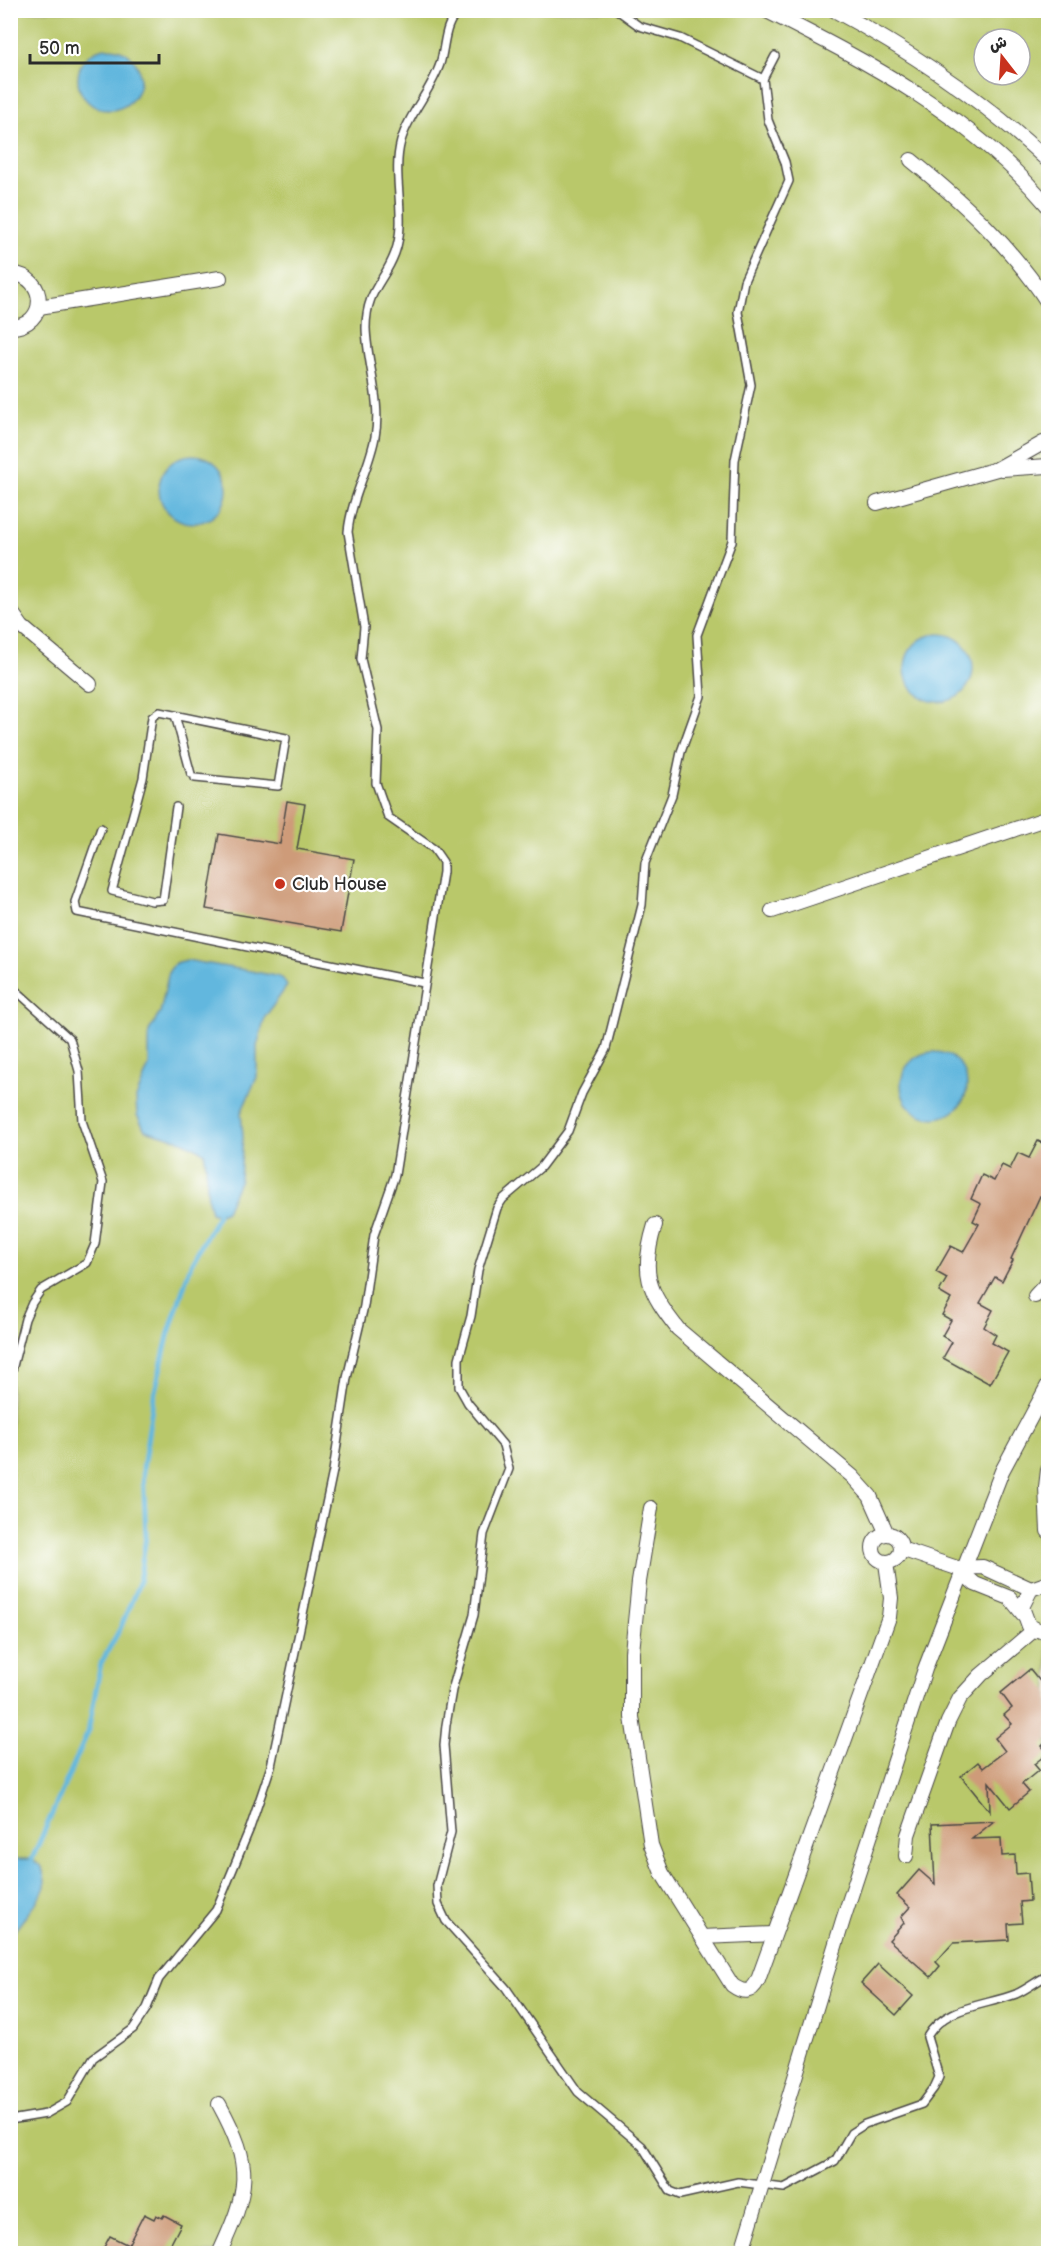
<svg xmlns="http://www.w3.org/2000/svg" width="1059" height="2264" font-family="'Balsamiq Sans','Playpen Sans Arabic',sans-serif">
<rect width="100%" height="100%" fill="#fff"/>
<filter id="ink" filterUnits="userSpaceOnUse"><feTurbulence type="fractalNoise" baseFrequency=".0167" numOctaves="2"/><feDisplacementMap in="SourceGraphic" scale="12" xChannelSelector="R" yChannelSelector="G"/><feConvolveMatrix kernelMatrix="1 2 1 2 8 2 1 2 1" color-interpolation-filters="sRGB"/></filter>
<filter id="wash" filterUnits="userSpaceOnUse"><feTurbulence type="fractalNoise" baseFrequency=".008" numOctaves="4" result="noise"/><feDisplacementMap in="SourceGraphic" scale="24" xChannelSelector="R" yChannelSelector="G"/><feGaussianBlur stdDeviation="1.35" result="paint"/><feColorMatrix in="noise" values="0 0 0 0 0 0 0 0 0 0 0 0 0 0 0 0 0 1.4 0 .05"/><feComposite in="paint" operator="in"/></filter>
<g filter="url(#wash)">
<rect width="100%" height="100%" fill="#f5e6cf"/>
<!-- green -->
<path fill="#b9c86a" stroke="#727a4a" stroke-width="1.5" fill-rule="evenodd" d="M11,11h1037v2242h-1037zM984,39h36v36h-36z"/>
<!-- water -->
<g fill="#62b7de" stroke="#467184" stroke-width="1.5">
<circle cx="109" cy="79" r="31"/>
<circle cx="193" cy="489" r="34"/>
<circle cx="939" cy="668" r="34"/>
<path d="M187,960c12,3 90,14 95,18 2,2 3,5 5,8l-22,31 -8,29v31l-16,36 2,23 -3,43 -14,32 -8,4 -7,-3c-7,-19 -2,-38 -7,-60l-22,-11 -37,-11 -8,-15 -1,-17 13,-33v-34l11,-18 9,-42 6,-8z"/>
<circle cx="934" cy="1085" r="33"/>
<path d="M11,1859h21l10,8c1,6 4,14 3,19 -2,12 -27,37 -34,51z"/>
</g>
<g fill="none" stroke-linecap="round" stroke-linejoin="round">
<!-- stream -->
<polyline stroke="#62b7de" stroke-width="5" points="32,1859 88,1732 101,1663 120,1629 139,1583 146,1536 143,1469 153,1400 168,1336 191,1264 218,1215"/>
</g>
<g id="blocks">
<!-- building -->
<g fill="#ce9b79">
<polygon points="287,801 305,804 297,849 354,859 341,932 206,909 219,834 280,844"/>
<polygon points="1038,1141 1048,1146 1048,1200 1040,1196 1011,1259 1013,1260 1002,1281 995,1277 980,1303 993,1310 984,1327 996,1335 992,1343 1008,1352 990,1384 943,1358 952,1342 942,1336 951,1320 942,1315 951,1299 939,1292 947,1278 936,1272 951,1246 963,1252 979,1224 973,1221 981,1204 971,1199 982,1175 994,1181 1002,1165 1010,1169 1018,1153 1029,1158"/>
<polygon points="1030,1669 1048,1691 1048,1740 1042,1746 1048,1753 1034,1764 1039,1770 1022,1784 1029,1792 1010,1808 989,1782 990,1812 961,1776 978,1762 983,1768 1005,1751 995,1738 1012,1724 1004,1715 1012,1708 1001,1693"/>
<polygon points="994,1821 972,1839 1001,1838 1002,1856 1015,1855 1016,1874 1028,1873 1030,1901 1020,1902 1022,1923 1008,1924 1009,1940 953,1943 936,1962 940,1966 931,1977 889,1940 904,1923 901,1917 910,1907 897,1895 919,1870 935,1884 932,1824"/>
<polygon points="878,1964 913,1996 896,2015 861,1983"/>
<polygon points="144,2214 154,2219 156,2215 162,2218 164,2215 181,2224 166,2253 101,2253 110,2236 128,2245"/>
</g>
</g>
</g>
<g filter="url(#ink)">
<use href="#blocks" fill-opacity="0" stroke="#494744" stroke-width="1.5"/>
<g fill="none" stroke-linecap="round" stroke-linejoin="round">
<defs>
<g id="lane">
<polyline points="617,10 639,26 680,38 763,79"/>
<polyline points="1043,10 1048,13"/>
<path d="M775,56l-12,23 5,41 17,42 4,19 -45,100 -6,31 13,73 -16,75 -3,81 -35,94 4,61 -20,56 -9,43 -27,68 -3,42 -36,144 -24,44 -14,38 -27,36 -38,32 -6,9 -19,62 -7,46 -12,43v28l9,16 35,42 6,24 -25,65 -10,81 -22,75 -6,35 -2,20 7,87 -14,54 1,18 8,17 60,67 72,104 64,54 28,45 10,4 58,-13 46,6 51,-27 16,-28 14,-9 57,-20 12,-16 5,-11 -12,-40c17,-31 58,-31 89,-43 11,-5 21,-13 32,-19"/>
<polyline points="175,715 191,774"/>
<polyline points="176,807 163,900 152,901 112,891 143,778 152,717 159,712 286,738 278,786 195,778"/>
<polyline points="101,828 75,902 77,912 424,983"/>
<polyline points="10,985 70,1039 79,1071 82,1121 103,1182 95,1244 87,1263 41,1290 32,1303 25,1319 10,1378"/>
<path d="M10,2120l36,-6 21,-12 26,-44 40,-29 14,-21 12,-29 57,-69 34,-82 21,-62 62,-295 14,-93 17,-72 10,-71 21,-60 48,-303v-10l-9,-13 -46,-32 -12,-34 2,-53 -17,-71 3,-32 -16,-95c3,-33 21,-63 27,-95 7,-35 -8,-73 -9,-109 0,-38 18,-45 29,-75 13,-36 -4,-76 6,-112 8,-28 30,-50 39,-77 6,-19 3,-40 20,-54"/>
</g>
<g id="street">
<path d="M765,10c103,52 207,106 283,196"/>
<path d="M834,10c78,42 150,90 214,151"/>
<path d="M911,160c53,43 100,86 137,143"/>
<path d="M10,273c39,3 38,54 0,54"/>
<polyline points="39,307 220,278"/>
<polyline points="1002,469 1048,466"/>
<polyline points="877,503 997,469 1043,443"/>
<polyline points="10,610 22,627 90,684"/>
<polyline points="772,911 1048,818"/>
<path d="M655,1225c-15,48 -7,66 23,104l174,147 18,20 17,38"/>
<polyline points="1035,1296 1048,1282"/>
<polyline points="1048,1470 1046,1487 1048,1531"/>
<path d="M651,1508l-12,74 -7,70v65l19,128 11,28 70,112c11,8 19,9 26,-5l131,-363 2,-19 -5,-35"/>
<circle cx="887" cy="1548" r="14"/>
<polyline points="901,1549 957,1568 975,1584 1010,1598 1023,1614"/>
<polyline points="957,1568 983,1567 1031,1589"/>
<polyline points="1048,1583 1031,1589 1022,1607 1029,1626 1048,1634"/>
<polyline points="906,1856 908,1835 948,1722 960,1698 981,1675 1034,1630"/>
<polyline points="702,1937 774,1934"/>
<path d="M219,2104c35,64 30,85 0,150"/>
<polyline points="741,2254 843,1920 925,1669 1002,1471 1048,1385"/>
</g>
</defs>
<!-- lane casing -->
<use href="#lane" stroke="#494744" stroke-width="10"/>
<!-- street casing -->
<use href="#street" stroke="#494744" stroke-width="16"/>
<!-- lane -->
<use href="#lane" stroke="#fff" stroke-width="7"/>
<!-- street -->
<use href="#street" stroke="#fff" stroke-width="14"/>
</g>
</g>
<!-- markers -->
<circle fill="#c8321e" stroke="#fff" stroke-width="2" cx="280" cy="884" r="6"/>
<g text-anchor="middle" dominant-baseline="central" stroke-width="4.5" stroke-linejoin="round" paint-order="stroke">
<!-- poi labels -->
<g font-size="18" fill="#2b2b2b" stroke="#fff" text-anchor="start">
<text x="292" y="884">Club House</text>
</g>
</g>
<!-- margin -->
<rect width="1059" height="2264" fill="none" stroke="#fff" stroke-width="36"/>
<!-- north arrow -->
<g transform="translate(1002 57) rotate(343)"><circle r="28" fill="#ffffff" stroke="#aaaaaa" stroke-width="1.5"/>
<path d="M0-4.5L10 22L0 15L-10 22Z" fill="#c8321e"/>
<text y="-9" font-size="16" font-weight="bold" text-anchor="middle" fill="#2b2b2b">ش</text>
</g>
<!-- scale -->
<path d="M30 54v9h129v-9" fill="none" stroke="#2b2b2b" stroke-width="3"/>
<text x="39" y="54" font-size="18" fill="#2b2b2b" stroke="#ffffff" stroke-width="4.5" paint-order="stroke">50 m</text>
</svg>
